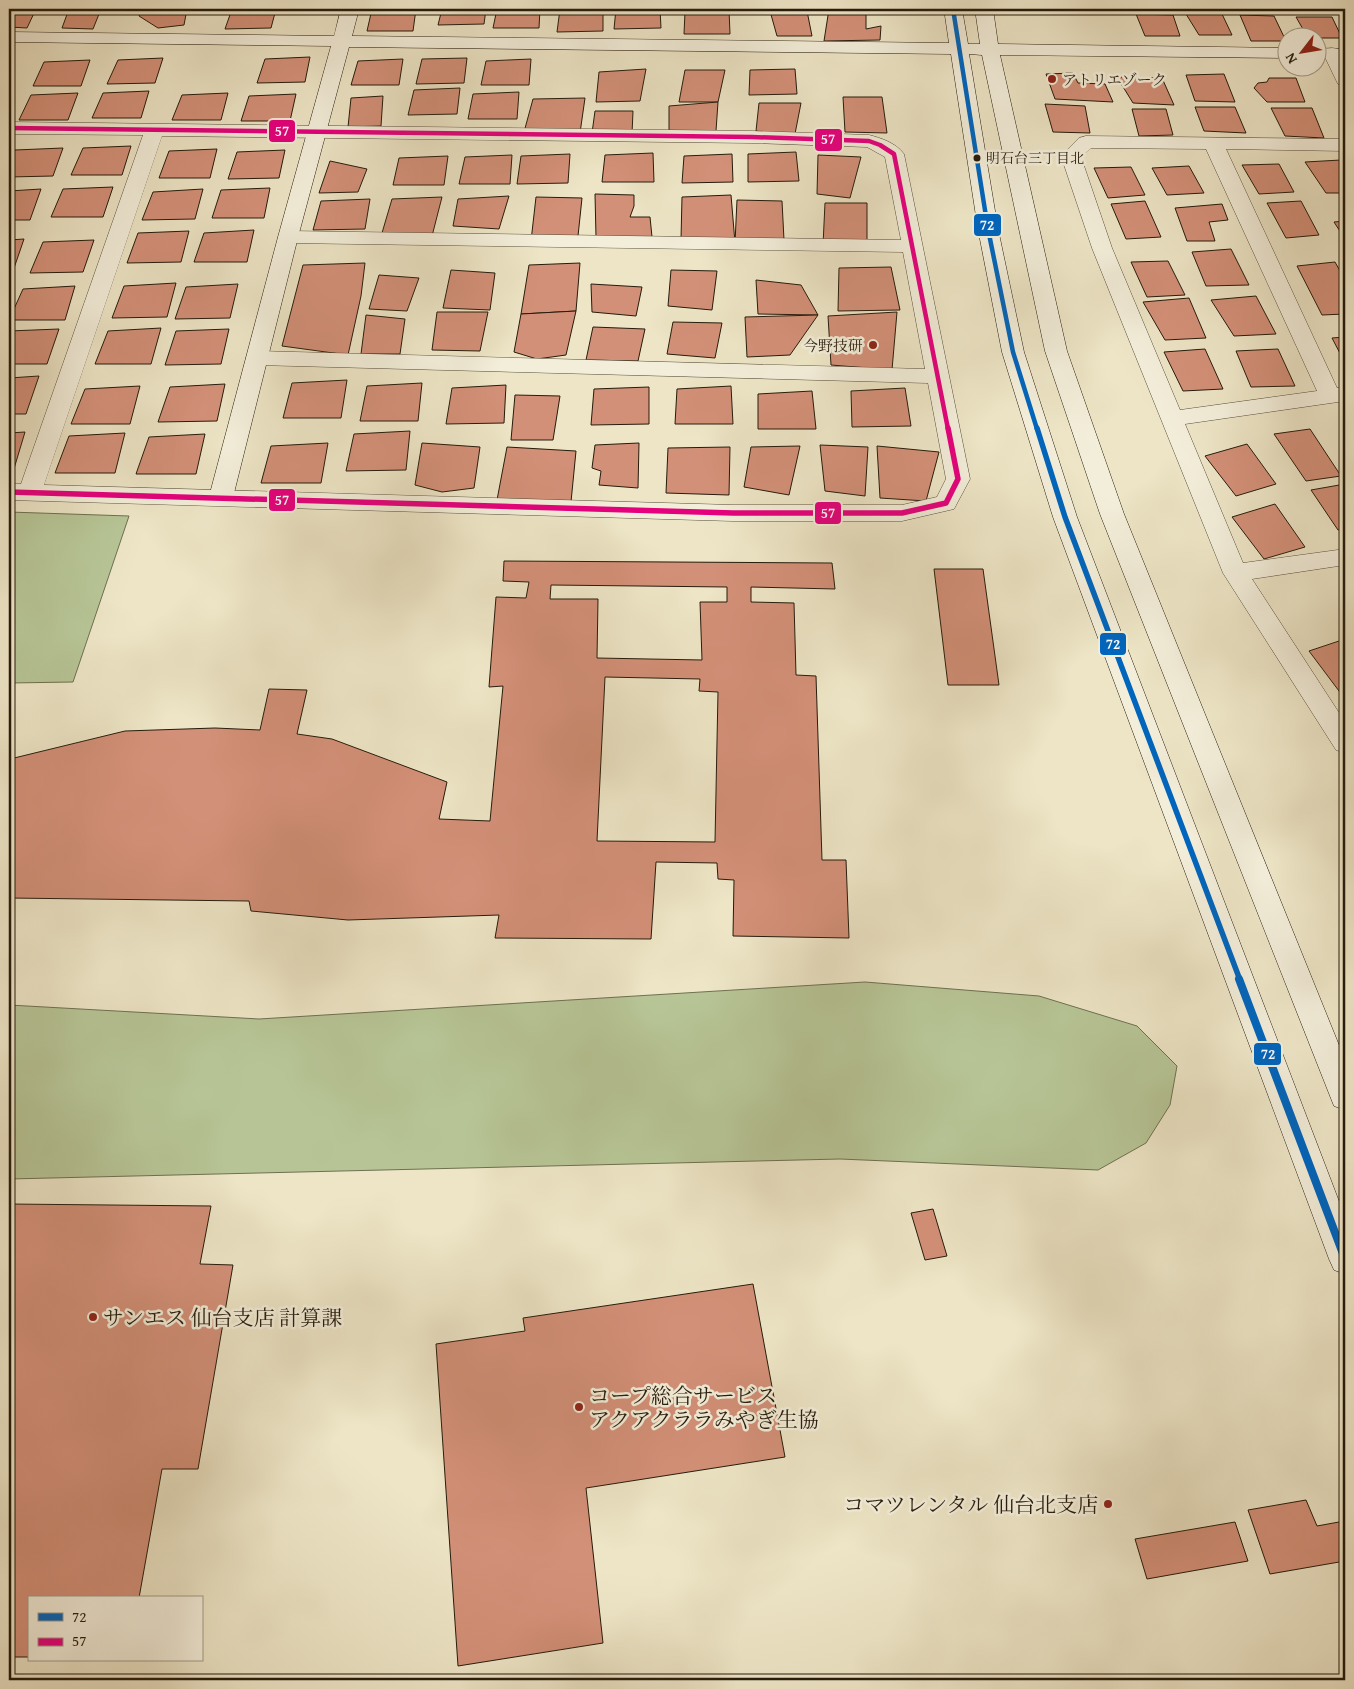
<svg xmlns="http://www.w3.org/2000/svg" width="1354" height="1689" font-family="'Gentium Book Plus','Noto Serif JP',serif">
<rect width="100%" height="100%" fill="#ede5c6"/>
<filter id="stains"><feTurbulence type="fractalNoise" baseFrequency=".004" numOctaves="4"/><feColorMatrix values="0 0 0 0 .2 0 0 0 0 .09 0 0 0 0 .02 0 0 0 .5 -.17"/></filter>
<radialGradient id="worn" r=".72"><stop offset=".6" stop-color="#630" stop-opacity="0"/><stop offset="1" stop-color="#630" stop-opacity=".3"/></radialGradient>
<!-- green -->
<g fill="#b7c596" stroke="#6e7050">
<polygon points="9,512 129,516 73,682 9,683"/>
<polygon points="865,982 1039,996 1137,1026 1177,1066 1170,1105 1146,1143 1098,1170 840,1159 9,1179 9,1005 259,1019"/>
</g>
<!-- building -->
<g fill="#d39078" stroke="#261b0b" fill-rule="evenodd">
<polygon points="9,9 36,9 27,28 9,27"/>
<polygon points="69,9 101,9 93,29 62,28"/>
<polygon points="142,9 187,9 184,25 158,28 139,16"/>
<polygon points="232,9 276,9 271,28 225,29"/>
<polygon points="372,9 416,9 413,31 367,31"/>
<polygon points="442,9 486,9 484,24 438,25"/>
<polygon points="497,9 540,9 539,28 493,28"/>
<polygon points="560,9 603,9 603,31 557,32"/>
<polygon points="616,9 660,9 661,28 614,29"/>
<polygon points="829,9 866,10 866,29 881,26 880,40 824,41"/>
<polygon points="729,10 730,34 684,34 685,12"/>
<polygon points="770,11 807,11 812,36 777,36"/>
<polygon points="1136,14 1173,15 1180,36 1145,36"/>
<polygon points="1186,14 1222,14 1232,35 1199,35"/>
<polygon points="1240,15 1274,16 1286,41 1251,41"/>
<polygon points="1296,17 1332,17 1342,38 1308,38"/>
<polygon points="310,57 305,82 257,83 265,59"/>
<polygon points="163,58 155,83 107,84 118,60"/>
<polygon points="467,58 464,83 416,84 422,59"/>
<polygon points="403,59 399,85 351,85 358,61"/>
<polygon points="531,59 529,85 481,85 486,61"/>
<polygon points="90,60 81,86 33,86 44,62"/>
<polygon points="646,69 640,101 596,102 599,72"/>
<polygon points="795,69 797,94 749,95 750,70"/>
<polygon points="685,70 725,70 718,102 679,102"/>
<polygon points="1073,73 1078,83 1105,84 1113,102 1055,99 1046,74"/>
<polygon points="1224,74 1235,102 1195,101 1186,75"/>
<polygon points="1117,77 1162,78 1174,105 1133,103"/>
<polygon points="1269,78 1296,78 1305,102 1267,102 1254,88 1258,83 1267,82"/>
<polygon points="460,88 457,114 408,115 414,90"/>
<polygon points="149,91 141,118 92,118 103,93"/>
<polygon points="519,92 517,119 468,119 473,94"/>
<polygon points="78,93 68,120 19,120 31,95"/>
<polygon points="228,93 221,120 172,120 182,95"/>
<polygon points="296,94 290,121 241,121 249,96"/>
<polygon points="383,96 381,126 348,127 351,98"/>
<polygon points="843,97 882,97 887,133 845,132"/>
<polygon points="585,98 580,133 524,132 533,99"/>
<polygon points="718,102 716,131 669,132 669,106"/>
<polygon points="759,103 801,103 794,139 756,131"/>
<polygon points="1045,104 1085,106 1090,133 1053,132"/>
<polygon points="1195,107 1235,107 1246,133 1204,131"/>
<polygon points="1271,108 1312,108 1324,138 1285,136"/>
<polygon points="1132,109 1166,109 1173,135 1139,136"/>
<polygon points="595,111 633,111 632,134 592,133"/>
<polygon points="131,146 122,175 71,175 83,148"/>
<polygon points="63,148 53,176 9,177 9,164 15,150"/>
<polygon points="217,149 210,178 159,178 169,151"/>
<polygon points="285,150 279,178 228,179 237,152"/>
<polygon points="796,152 799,181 748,182 748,154"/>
<polygon points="653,153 654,182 602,182 605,155"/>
<polygon points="570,154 568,183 517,184 521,156"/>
<polygon points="732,154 733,182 682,183 684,156"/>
<polygon points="512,155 510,184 459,184 465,157"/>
<polygon points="818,155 861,157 850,198 817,194"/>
<polygon points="448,156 444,185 393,185 399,158"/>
<polygon points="1341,160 1345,168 1345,193 1326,193 1305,162"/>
<polygon points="330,161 367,169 358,192 319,193"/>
<polygon points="1279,164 1294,192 1259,194 1242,165"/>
<polygon points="1189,166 1204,193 1167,195 1152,168"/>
<polygon points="1131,167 1145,195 1108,198 1094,168"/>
<polygon points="113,187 103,217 51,217 63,189"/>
<polygon points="270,188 264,218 212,218 221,190"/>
<polygon points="41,189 30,220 9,220 9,191"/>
<polygon points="203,189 195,219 142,220 153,192"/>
<polygon points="595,194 634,195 634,206 630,217 650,217 652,237 596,237"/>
<polygon points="731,195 735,243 681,239 682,197"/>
<polygon points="509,196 499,229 453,226 458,199"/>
<polygon points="442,197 431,240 382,233 392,199"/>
<polygon points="536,197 582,198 578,236 531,241"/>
<polygon points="370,199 365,229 313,230 321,201"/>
<polygon points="737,200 782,201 784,240 735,243"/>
<polygon points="1145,201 1161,237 1126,239 1111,204"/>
<polygon points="1301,201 1319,235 1286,238 1267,203"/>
<polygon points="825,203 867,203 867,245 823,245"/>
<polygon points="1222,204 1228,220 1209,222 1215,241 1187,241 1175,208"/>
<polygon points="1345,221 1345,239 1334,222"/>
<polygon points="254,230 247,262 194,262 204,233"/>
<polygon points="189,231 181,262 127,263 138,233"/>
<polygon points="24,239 13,271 9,272 9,240"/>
<polygon points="94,240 83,272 30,273 43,242"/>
<polygon points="1231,249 1249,285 1206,286 1192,252"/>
<polygon points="1168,261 1185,295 1147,297 1131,262"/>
<polygon points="1335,262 1345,280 1345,314 1322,315 1297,266"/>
<polygon points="365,263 361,296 348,355 282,346 303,265"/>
<polygon points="580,263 576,311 521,314 529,265"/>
<polygon points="891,267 900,310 838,311 839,268"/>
<polygon points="451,270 495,273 490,310 443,308"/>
<polygon points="671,270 717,271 712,310 668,306"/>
<polygon points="379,275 419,278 407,311 369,309"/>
<polygon points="756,280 801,285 818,315 758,314"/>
<polygon points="176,283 167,317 112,318 124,286"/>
<polygon points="238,284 230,318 175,319 186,287"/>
<polygon points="591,284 642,287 636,316 592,312"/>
<polygon points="75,286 65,320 9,320 23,289"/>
<polygon points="1256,296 1276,334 1234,336 1211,300"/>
<polygon points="1189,298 1206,338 1165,340 1143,302"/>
<polygon points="576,311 566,355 537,359 514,352 521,314"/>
<polygon points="437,312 488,312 480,351 432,350"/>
<polygon points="897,312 892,370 831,365 828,316"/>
<polygon points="366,315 405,319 400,354 361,354"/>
<polygon points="818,315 790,355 747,357 745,317"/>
<polygon points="673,322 722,323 715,358 667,354"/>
<polygon points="593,327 645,329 638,361 586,360"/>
<polygon points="161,328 151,364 95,364 108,331"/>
<polygon points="59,329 47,364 9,364 9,331"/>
<polygon points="229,329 221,364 165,365 176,331"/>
<polygon points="1345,337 1345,363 1332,338"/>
<polygon points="1205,349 1223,389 1183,391 1164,352"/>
<polygon points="1278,349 1295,386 1251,387 1236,351"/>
<polygon points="39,376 26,414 9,414 9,378"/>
<polygon points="347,380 341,418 283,418 292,383"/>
<polygon points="422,383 418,421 360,421 367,386"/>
<polygon points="225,384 217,421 158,422 170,387"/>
<polygon points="506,385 504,423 446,424 452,388"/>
<polygon points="140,386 130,424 71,424 85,389"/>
<polygon points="731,386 733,424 675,424 677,389"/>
<polygon points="649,387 649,424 591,425 594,389"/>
<polygon points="905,388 911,426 852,427 851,391"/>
<polygon points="812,391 816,429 758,429 758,394"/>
<polygon points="515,395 560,396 553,440 511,440"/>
<polygon points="1310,429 1341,476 1306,481 1274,434"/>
<polygon points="410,431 406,470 346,471 354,434"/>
<polygon points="25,432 13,472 9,472 9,433"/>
<polygon points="125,433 115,473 55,473 69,436"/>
<polygon points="205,434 196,474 136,474 149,437"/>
<polygon points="328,443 321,483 261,483 271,446"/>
<polygon points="422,443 480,447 474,488 442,492 415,485"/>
<polygon points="639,443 638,488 599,485 601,471 592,468 595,445"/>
<polygon points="1247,444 1276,484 1236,496 1205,456"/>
<polygon points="820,445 868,447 865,496 825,491"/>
<polygon points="800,446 789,495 744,487 751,447"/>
<polygon points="877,446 939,452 926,501 880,498"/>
<polygon points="507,447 576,451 571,502 497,500"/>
<polygon points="730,447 729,495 666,493 668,448"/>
<polygon points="1345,484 1345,529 1338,530 1311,490"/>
<polygon points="1275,504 1305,547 1264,559 1232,517"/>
<path d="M504,561l328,2 3,26 -84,-2v15l43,1 2,72 20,1 6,184h24l3,78 -116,-2 1,-56 -16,-1 -1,-16 -61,-1 -5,77 -156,-1 4,-23 -151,5 -97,-9 -2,-10 -240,-3 1,-139 115,-28 90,-3 45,2 9,-41 38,1 -10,44 35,5 115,43 -8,37 51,2 13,-135 -14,1 7,-90 30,1 3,-16 -26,-1zM551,585l176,2v15h-27l2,58 -105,-2 1,-59h-48zM605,677l95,2 -1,12 19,1 -3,150 -118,-1z"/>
<polygon points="934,569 983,569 999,685 948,685"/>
<polygon points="1345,639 1345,699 1309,651"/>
<polygon points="9,1204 211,1206 200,1264 233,1265 198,1469 162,1469 139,1598 29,1598 29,1657 9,1657"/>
<polygon points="933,1209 947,1256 925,1260 911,1213"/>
<polygon points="753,1284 785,1457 586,1488 603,1643 458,1666 436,1344 525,1331 523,1318"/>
<polygon points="1306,1500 1317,1526 1339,1522 1345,1538 1345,1561 1270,1574 1248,1510"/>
<polygon points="1235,1522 1248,1561 1147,1579 1135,1539"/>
</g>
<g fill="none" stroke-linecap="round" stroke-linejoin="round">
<defs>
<g id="street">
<polygon points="1332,48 1338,49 1345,62 1345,85 1338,84 1336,80 1323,53 1326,49"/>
<path d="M9,122l743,9 117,4c12,3 27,8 35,19l66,325 -16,30 -52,12h-169l-724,-21v-16h12l122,-349 -134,-1zM162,136l590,7 115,4 18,10 16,83 -613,-9 -7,2 -3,4 3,4 7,2 615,9 22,117 -668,-18 -8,2 -3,5 3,5 8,2 671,18 18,96 -9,18 -35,8h-169l-689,-20z"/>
<path d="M1086,136l259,3v12l-119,-2 111,239 8,-1v14l-160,23 58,139 102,-14v16l-93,14 93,143v31l-9,-3 -113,-177 -131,-325 -31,-92 18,-18zM1091,148l115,1 111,242 -137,19 -68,-162 -31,-91z"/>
</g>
<g id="secondary">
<polygon points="341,9 359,9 352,36 949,43 944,9 962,9 968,44 980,44 975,9 993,9 998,44 1286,48 1286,58 1000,55 1067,351 1124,514 1345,1060 1345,1110 1334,1106 1330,1096 1100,514 1045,351 982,55 969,54 998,229 1024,352 1077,517 1345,1217 1345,1274 1334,1270 1329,1259 1053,517 1002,352 978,229 951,54 349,47 298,237 233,497 229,503 221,505 213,503 209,497 278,237 331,46 9,42 9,32 334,36"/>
<polygon points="1316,48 1345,49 1345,59 1316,58"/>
</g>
</defs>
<!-- street casing -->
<use href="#street" stroke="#584e3a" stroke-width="1"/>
<!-- secondary casing -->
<use href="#secondary" stroke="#261b0b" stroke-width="1"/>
<!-- street -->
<use href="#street" fill="#f3eeda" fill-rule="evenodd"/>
<!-- secondary -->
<use href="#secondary" fill="#f3eeda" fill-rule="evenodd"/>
<defs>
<polyline id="bus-1-far2" points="953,9 988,229 1013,352 1037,429"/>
<polyline id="bus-1-far1" points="1037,428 1065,517 1240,980"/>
<polyline id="bus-1" points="1239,979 1345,1259"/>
<polyline id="bus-2-far1" points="9,128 752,137 869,141 880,145 894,154 948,429"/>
<polyline id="bus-2" points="9,492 733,513 902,513 946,503 958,479 948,428"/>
</defs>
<!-- bus-1-far2 casing -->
<use href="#bus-1-far2" stroke="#f3eeda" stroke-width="7"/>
<!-- bus-1-far1 casing -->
<use href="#bus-1-far1" stroke="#f3eeda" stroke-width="9"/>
<!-- bus-1 casing -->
<use href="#bus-1" stroke="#f3eeda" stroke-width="11"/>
<!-- bus-2-far1 casing -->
<use href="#bus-2-far1" stroke="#f3eeda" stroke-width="7"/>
<!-- bus-2 casing -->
<use href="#bus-2" stroke="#f3eeda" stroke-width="9"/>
<!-- bus-1-far2 -->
<use href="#bus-1-far2" stroke="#0065bd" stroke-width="4.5"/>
<!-- bus-1-far1 -->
<use href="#bus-1-far1" stroke="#0065bd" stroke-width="5.5"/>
<!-- bus-1 -->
<use href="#bus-1" stroke="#0065bd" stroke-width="8"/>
<!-- bus-2-far1 -->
<use href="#bus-2-far1" stroke="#e5007d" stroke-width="4.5"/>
<!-- bus-2 -->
<use href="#bus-2" stroke="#e5007d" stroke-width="5.5"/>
</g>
<!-- markers -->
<g fill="#8f2418" stroke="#f3eeda" stroke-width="2">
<circle cx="1052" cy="79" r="5"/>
<circle cx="873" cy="345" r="5"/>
<circle cx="93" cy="1317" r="5"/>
<circle cx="579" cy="1407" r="5"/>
<circle cx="1108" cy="1504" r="5"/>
</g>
<circle fill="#261b0b" stroke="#f3eeda" stroke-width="2" cx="977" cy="158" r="4.5"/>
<g text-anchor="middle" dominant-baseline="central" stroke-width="5" stroke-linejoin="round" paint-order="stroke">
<!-- far-bus labels -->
<g font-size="14" fill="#261b0b" stroke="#f3eeda" text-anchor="start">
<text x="986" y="158">明石台三丁目北</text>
</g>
<!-- far-poi labels -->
<g font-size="15" fill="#261b0b" stroke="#f3eeda" text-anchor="start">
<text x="1062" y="79">アトリエゾーク</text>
<text x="863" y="345" text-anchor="end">今野技研</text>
</g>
<!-- near-poi labels -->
<g font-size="21" fill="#261b0b" stroke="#f3eeda" text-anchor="start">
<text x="103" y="1317">サンエス 仙台支店 計算課</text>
<text x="589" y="1395">コープ総合サービス<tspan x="589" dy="24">アクアクララみやぎ生協</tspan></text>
<text x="1098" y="1504" text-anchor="end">コマツレンタル 仙台北支店</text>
</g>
</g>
<g stroke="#f3eeda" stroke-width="2">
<rect x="268" y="119" width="28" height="24" rx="5" fill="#e5007d"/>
<rect x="814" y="128" width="29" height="24" rx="5" fill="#e5007d"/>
<rect x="973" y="213" width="29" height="24" rx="5" fill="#0065bd"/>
<rect x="268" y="488" width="28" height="24" rx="5" fill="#e5007d"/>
<rect x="814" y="501" width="28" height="24" rx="5" fill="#e5007d"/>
<rect x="1099" y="632" width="28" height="24" rx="5" fill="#0065bd"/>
<rect x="1253" y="1042" width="29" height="24" rx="5" fill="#0065bd"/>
</g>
<g font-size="14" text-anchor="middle" font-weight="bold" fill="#fff">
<text x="282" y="136">57</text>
<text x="828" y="144">57</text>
<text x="987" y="230">72</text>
<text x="282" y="505">57</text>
<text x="828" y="518">57</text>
<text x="1113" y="649">72</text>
<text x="1268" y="1059">72</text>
</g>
<!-- margin -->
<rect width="1354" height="1689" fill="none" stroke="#ede5c6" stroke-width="30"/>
<rect x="10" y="10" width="1334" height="1669" fill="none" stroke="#261b0b" stroke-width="2.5"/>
<rect x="15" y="15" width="1324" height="1659" fill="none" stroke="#261b0b"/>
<!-- legend -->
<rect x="28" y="1596" width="175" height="65" fill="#f3eeda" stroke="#a19a87"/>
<rect x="38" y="1613" width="25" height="8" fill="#0065bd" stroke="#a19a87"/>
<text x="72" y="1622" font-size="15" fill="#261b0b">72</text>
<rect x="38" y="1638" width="25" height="8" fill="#e5007d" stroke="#a19a87"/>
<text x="72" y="1646" font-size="15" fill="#261b0b">57</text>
<!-- north arrow -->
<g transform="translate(1302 52) rotate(239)"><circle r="24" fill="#f3eeda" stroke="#a19a87"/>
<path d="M0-4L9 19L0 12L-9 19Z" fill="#8f2418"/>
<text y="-8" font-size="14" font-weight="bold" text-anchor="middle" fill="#261b0b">N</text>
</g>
<rect width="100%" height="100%" filter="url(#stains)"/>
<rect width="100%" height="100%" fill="url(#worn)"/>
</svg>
